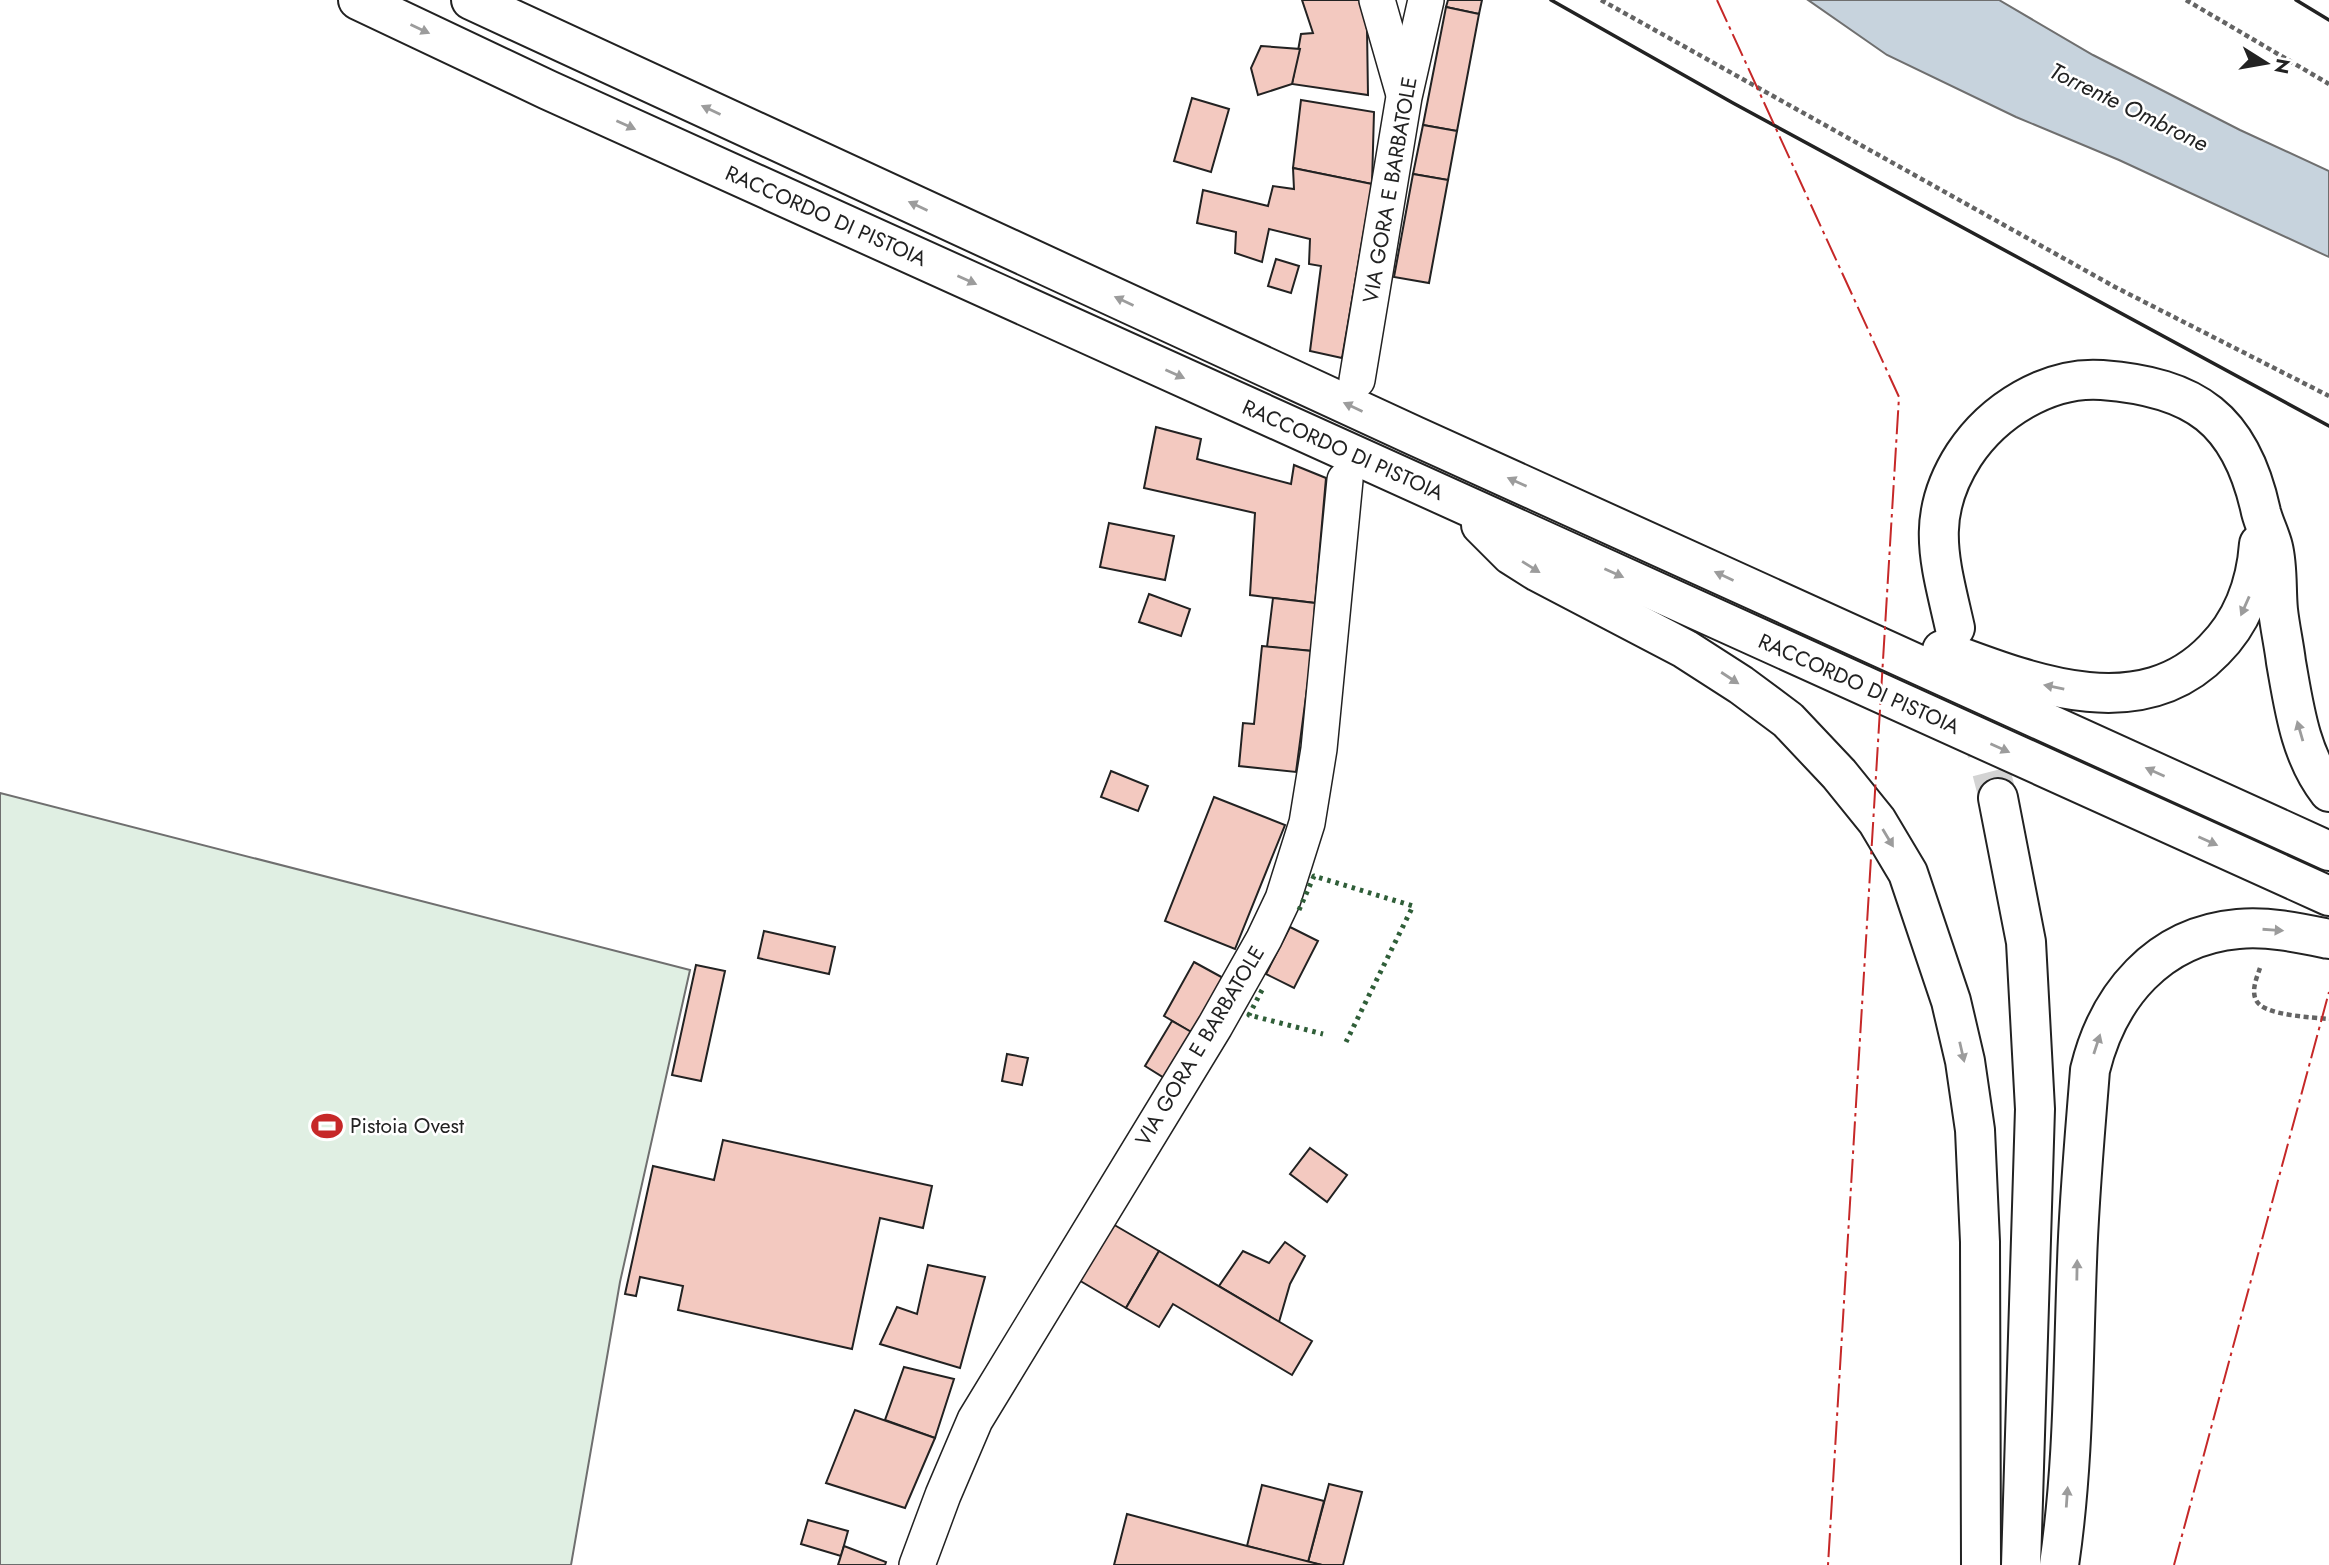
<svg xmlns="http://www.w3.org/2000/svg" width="2329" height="1565" font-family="Jost,sans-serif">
<rect width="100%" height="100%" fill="#fff"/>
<!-- green -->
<polygon fill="#e0efe3" stroke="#6f6f6f" stroke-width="2" points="0,793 690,970 620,1282 571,1565 0,1565"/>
<!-- water -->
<polygon fill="#c7d3dd" stroke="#6f6f6f" stroke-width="2" points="1808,0 1999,0 2093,55 2240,130 2329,171 2329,257 2119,160 2016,117 1887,55"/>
<!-- building -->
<g fill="#f3c9c0" stroke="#222" stroke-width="2">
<polygon points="1302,0 1361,0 1367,29 1368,95 1292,84 1301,34 1313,33"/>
<polygon points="1448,0 1482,0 1479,14 1446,7"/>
<polygon points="1446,7 1479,14 1457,131 1423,125"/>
<polygon points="1261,46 1300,49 1292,84 1258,95 1251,68"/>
<polygon points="1192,98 1229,109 1211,172 1174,161"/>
<polygon points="1301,100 1374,112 1372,184 1293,168"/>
<polygon points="1423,125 1457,131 1448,180 1413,174"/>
<polygon points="1293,168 1372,184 1342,358 1310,351 1321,266 1309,264 1310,239 1269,229 1262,262 1235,253 1236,232 1197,223 1203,190 1268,206 1273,186 1294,189"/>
<polygon points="1413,174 1448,180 1429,283 1394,277"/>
<polygon points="1276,259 1299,266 1291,293 1268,286"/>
<polygon points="1156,427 1201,439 1197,459 1291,484 1294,465 1326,478 1315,603 1250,595 1255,513 1144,488"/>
<polygon points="1109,523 1174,536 1165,580 1100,567"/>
<polygon points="1149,594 1190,609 1181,636 1139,622"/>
<polygon points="1273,598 1315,603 1312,651 1267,647"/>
<polygon points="1262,646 1312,651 1296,772 1239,766 1243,723 1254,724"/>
<polygon points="1111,771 1148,786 1138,811 1101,797"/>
<polygon points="1214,797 1285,825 1235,949 1165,921"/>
<polygon points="1290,927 1318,941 1294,988 1266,974"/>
<polygon points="764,931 835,947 829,974 758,958"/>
<polygon points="1194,962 1225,979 1193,1033 1164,1016"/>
<polygon points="696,965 725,971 701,1081 672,1075"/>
<polygon points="1172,1021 1193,1033 1166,1079 1145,1066"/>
<polygon points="1007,1054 1028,1058 1022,1085 1002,1081"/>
<polygon points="723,1140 932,1186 923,1228 880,1218 852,1349 678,1310 683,1286 640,1277 636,1296 625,1294 653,1166 714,1180"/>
<polygon points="1310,1148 1347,1175 1327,1202 1290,1174"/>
<polygon points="1111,1223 1159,1251 1126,1308 1077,1279"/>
<polygon points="1285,1242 1305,1256 1290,1284 1279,1322 1219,1286 1243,1251 1269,1263"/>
<polygon points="1159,1251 1312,1341 1292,1375 1173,1304 1159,1327 1126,1308"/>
<polygon points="928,1265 985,1277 960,1368 880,1344 897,1307 917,1314"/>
<polygon points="904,1367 954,1379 935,1438 885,1420"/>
<polygon points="855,1410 935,1438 905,1508 826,1483"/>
<polygon points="1329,1484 1362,1492 1343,1565 1322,1565 1308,1562"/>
<polygon points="1262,1485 1324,1501 1308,1562 1247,1546"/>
<polygon points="1127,1514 1247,1546 1322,1565 1114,1565"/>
<polygon points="808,1520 848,1531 841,1556 801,1544"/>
<polygon points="844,1546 886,1562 885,1565 838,1565"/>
</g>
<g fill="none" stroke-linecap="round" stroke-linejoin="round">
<!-- highway-tunnel -->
<polyline stroke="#d3d3d3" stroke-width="38" stroke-dasharray="38 19" stroke-linecap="butt" points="1963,661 1998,798"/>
<defs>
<g id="street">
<polyline points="1377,0 1403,91"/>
<polyline points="1357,380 1404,97 1426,0"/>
<polyline points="917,1565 943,1495 975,1420 1215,1026 1264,939 1283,899 1307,823 1319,749 1345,480"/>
</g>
<g id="highway">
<polyline points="358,0 548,90 2329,896"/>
<polyline points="471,0 1415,436 2329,851"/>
<polyline points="1481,525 1511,555 1538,572 1685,649 1741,685 1788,720 1839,774 1877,821 1908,873 1951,1001 1965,1061 1975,1130 1980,1242 1981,1565"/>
<path d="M1955,628c-15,-67 -31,-111 9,-173 29,-44 84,-79 138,-75 93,7 139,39 159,132 3,12 9,23 12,35 5,20 3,43 5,63 2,18 6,35 8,52 8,45 14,93 43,130"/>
<path d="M1942,650c86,32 197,78 272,0 29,-29 42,-65 45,-106"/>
<polyline points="1998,798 2026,942 2035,1109 2021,1565"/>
<path d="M2059,1565c15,-101 14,-202 18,-303 2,-64 8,-128 13,-192 18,-74 68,-134 148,-141 30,-3 62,4 91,10"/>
</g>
</defs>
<!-- street casing -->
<use href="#street" stroke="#222" stroke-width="38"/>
<!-- highway casing -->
<use href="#highway" stroke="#222" stroke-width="42"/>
<!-- path -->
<g stroke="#646464" stroke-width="4.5" stroke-dasharray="5 3.5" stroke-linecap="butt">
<polyline points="1601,0 2115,287 2329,396"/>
<polyline points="2186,0 2329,84"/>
<path d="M2260,968c-3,9 -9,22 -4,32 7,16 57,17 73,19"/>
</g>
<!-- street -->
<use href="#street" stroke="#fff" stroke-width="35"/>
<!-- highway -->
<use href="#highway" stroke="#fff" stroke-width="38"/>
<!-- hedge -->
<g stroke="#2f5e38" stroke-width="5" stroke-dasharray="3.5 5" stroke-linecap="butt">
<polyline points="1299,910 1314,876 1413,906 1346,1042"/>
<polyline points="1262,990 1249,1015 1323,1034"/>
</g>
<!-- wall -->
<g stroke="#222" stroke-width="3.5">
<polyline points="1551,0 1733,103 2329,426"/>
<polyline points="2296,0 2329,20"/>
</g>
<!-- power -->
<g stroke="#c62828" stroke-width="2" stroke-dasharray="24 5 3.5 5" stroke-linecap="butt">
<polyline points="1717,0 1899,397 1828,1565"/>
<polyline points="2174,1565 2329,992"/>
</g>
</g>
<!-- one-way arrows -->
<defs><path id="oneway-solid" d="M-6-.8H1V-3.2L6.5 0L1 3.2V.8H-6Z" transform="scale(1.75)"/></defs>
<g fill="#9c9c9c">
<use href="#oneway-solid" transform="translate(420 29) rotate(25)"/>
<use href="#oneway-solid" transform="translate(711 110) rotate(-155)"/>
<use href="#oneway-solid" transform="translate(626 125) rotate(24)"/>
<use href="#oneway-solid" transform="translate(918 206) rotate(-155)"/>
<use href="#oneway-solid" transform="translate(967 280) rotate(24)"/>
<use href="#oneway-solid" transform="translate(1124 301) rotate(-155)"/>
<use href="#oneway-solid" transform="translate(1175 374) rotate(24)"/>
<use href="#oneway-solid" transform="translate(1353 407) rotate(-155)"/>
<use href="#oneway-solid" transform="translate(1517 482) rotate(-156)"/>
<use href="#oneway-solid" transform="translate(1531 567) rotate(32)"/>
<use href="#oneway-solid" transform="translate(1614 573) rotate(24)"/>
<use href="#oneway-solid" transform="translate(1724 576) rotate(-155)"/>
<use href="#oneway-solid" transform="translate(2245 606) rotate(114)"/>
<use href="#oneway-solid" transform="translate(1730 678) rotate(33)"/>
<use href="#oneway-solid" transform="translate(2054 687) rotate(-168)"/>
<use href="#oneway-solid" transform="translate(2300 731) rotate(-106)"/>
<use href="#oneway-solid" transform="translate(2000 748) rotate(24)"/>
<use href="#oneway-solid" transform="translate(2155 772) rotate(-156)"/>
<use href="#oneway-solid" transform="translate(1888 838) rotate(59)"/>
<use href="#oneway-solid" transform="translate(2208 841) rotate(24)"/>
<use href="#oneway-solid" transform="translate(2273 930) rotate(4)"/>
<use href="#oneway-solid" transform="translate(2097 1044) rotate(-72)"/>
<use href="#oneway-solid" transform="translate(1962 1052) rotate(77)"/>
<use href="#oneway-solid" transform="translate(2077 1270) rotate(-89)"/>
<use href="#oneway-solid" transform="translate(2067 1497) rotate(-86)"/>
</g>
<!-- icons -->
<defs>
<symbol id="stadium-bare" viewBox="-9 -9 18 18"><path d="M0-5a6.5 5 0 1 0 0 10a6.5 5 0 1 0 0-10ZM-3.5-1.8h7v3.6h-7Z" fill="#c62828" stroke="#fff" stroke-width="2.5" paint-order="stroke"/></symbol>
</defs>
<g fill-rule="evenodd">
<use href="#stadium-bare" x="305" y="1104" width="44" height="44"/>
</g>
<g text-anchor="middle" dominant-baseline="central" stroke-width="5" stroke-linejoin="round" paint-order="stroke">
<!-- street labels -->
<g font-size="21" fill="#222" stroke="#fff">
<text transform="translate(1390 190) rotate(-80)">VIA GORA E BARBATOLE</text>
<text transform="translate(826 216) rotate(24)">RACCORDO DI PISTOIA</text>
<text transform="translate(1343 450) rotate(24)">RACCORDO DI PISTOIA</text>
<text transform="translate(1859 684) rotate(24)">RACCORDO DI PISTOIA</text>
<text transform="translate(1200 1046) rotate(-59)">VIA GORA E BARBATOLE</text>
</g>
<!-- poi labels -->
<g font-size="21" fill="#222" stroke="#fff" text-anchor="start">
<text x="350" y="1126">Pistoia Ovest</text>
</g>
<!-- water labels -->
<g font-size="23" font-style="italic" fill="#222" stroke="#fff">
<text transform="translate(2129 107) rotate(26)">Torrente Ombrone</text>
</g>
</g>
<!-- north arrow -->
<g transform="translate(2266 63) rotate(101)" stroke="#ffffff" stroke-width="5" paint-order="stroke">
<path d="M0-5L12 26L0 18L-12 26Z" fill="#222222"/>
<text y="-10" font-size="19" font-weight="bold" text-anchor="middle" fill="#222222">N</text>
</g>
</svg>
